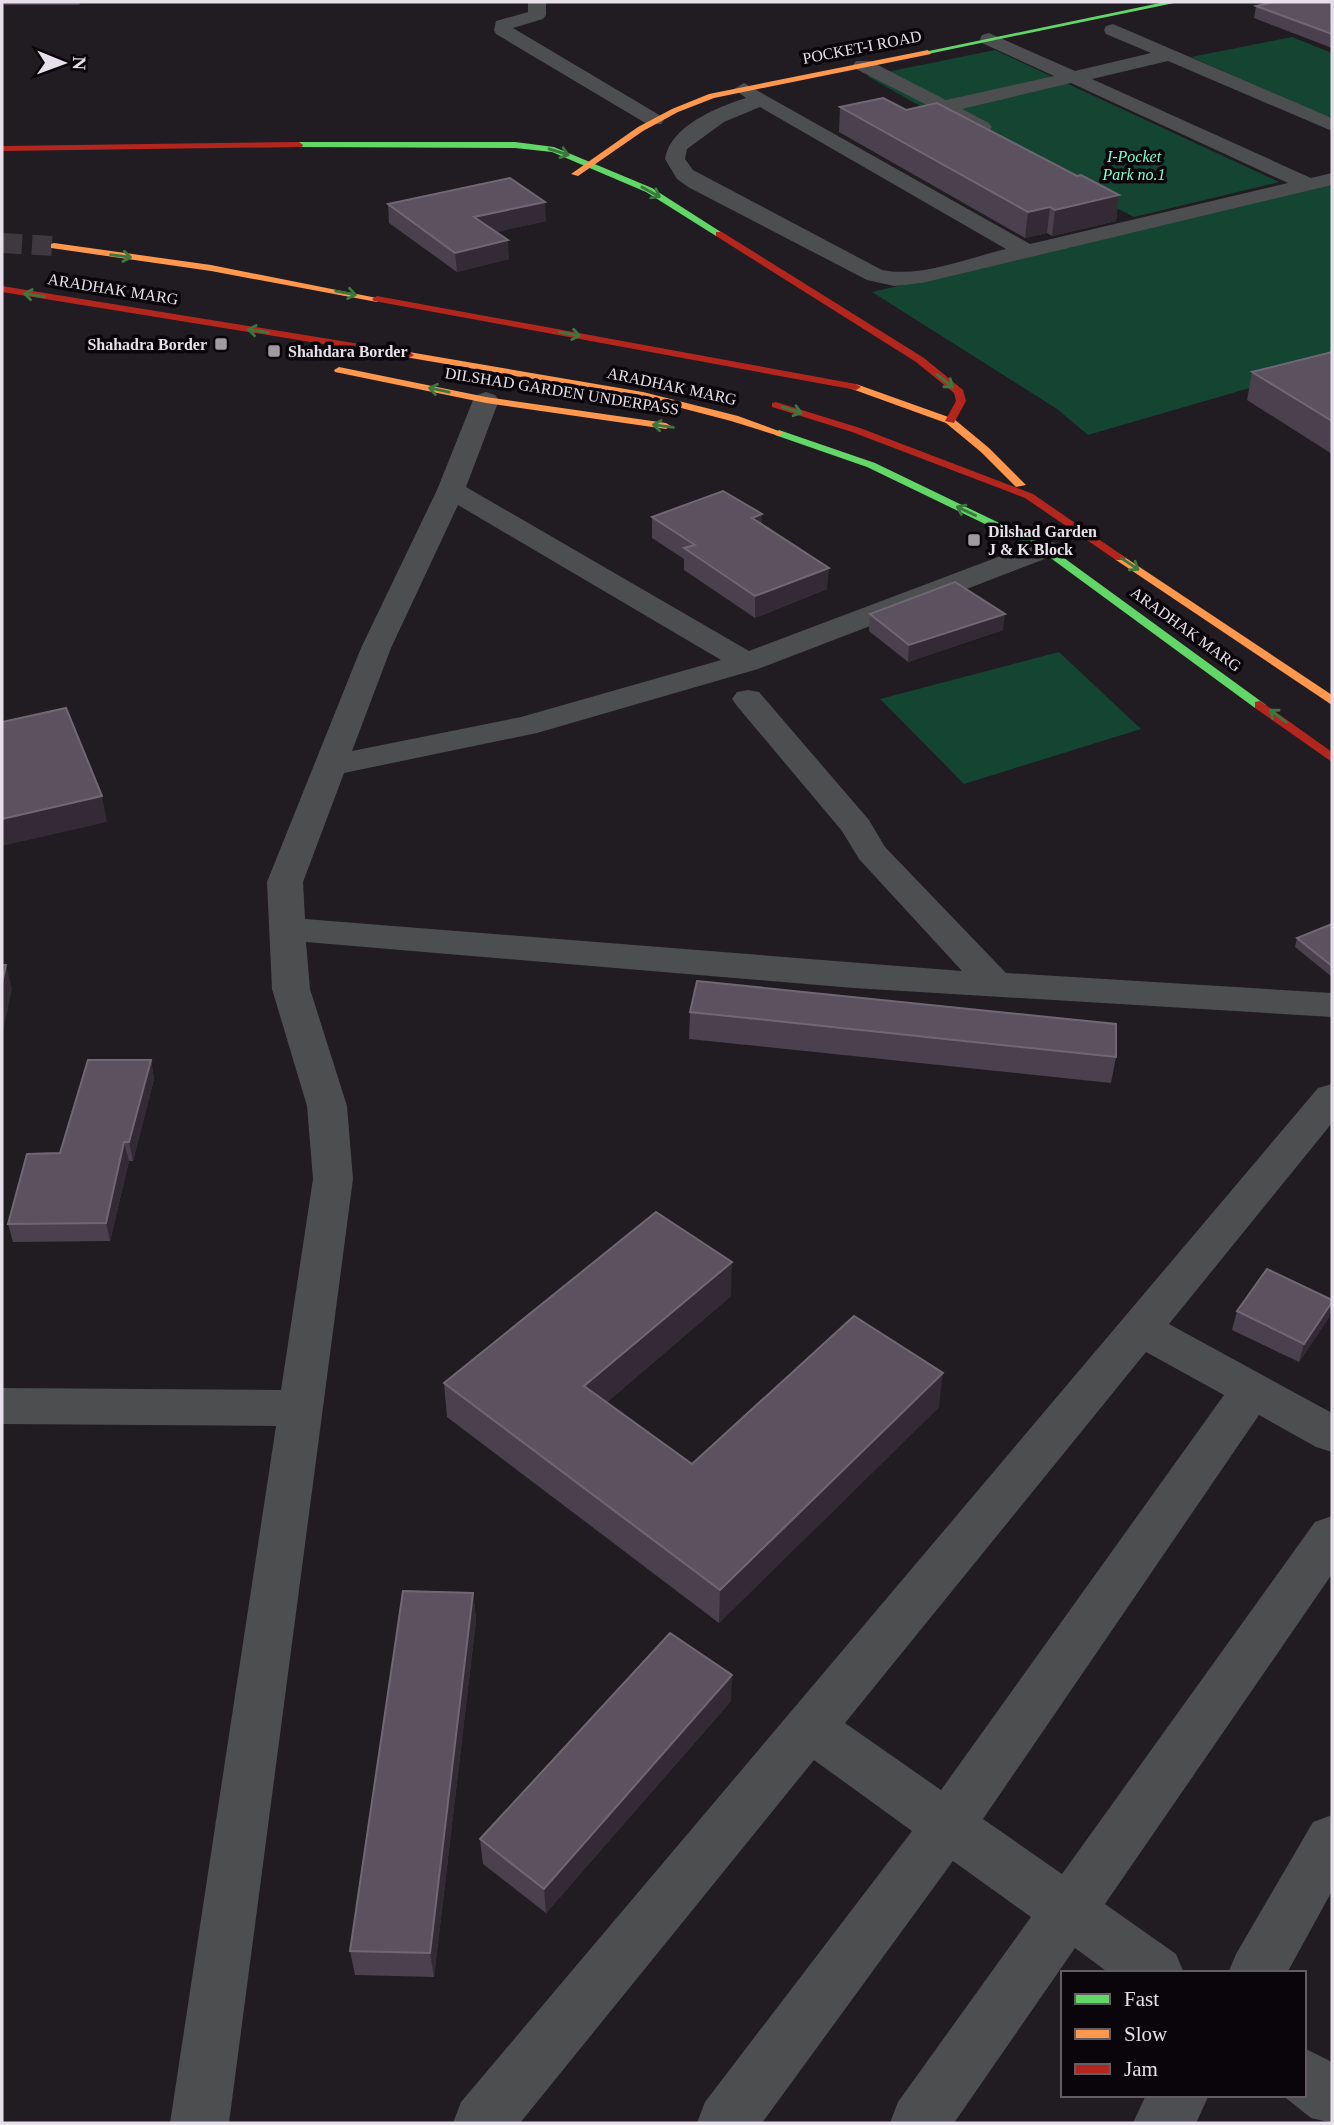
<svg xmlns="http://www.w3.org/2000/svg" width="1334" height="2125" font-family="'Times New Roman',serif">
<rect width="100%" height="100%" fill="#211b22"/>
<!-- green -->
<g fill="#144432">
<polygon points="1292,37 1332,53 1332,116 1328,117 1191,57"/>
<polygon points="995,50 1279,182 1134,217 959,128 867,76"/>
<polygon points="1332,184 1332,364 1088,435 1057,409 872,292"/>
<polygon points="1059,652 1141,729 964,784 880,699"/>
</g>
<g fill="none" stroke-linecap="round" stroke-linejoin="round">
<!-- secondary-tunnel -->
<polyline stroke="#3f3840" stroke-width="20" stroke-dasharray="20 10" stroke-linecap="butt" points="2,243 54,246"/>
<!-- street -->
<g fill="#4c4e4f" fill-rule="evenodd">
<polygon points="528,2 546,2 546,15 543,19 513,28 661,116 664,120 661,124 647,124 496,34 494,30 496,21 528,12"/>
<path d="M1113,24l219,94v13l-164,-70 -76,18 219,99 21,-5v12l-410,98 -28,3 -27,-6 -179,-93 -11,-8 -12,-20c5,-33 52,-52 81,-61l-12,-9 10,-6 286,161 258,-61 -217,-100 -109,26 27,14 3,4 -3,4 -7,2 -126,-64 -3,-4 3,-4h14l76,39 108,-24 -72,-33 -2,-4 2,-4 7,-2 86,38 76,-18 -45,-19 -2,-4 2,-4zM760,107l246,142c-38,9 -85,29 -124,21l-189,-100 -8,-11 2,-10 37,-27z"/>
<path d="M486,392l9,3 4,5 -33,87 283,164 286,-108 10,-3 10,3 4,6 -4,6 -297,114 -221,64 -193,40 -41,109 2,37 657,52 -103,-112 -17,-28 -105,-125 -5,-7 5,-7 11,-2 11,2 110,128 16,27 121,126 326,20v24l-479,-29 -547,-46 4,47 37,117 6,73 -124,944h-59l106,-697 -274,-2v-36l279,2 32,-211 -6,-73 -35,-117 -5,-107 94,-234 76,-158 36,-90 4,-5zM458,505l263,155 -200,57 -169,34 39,-103z"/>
<path d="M1332,1084v39l-163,201 163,89v39l-16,-5 -57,-32 -276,404 79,55 253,-352 17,-6v58l-227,330 71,50 8,19h-75l-34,-25 -121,175h-64l8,-21 133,-185 -78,-56 -191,262h-65l8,-21 207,-271 -98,-71 -294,363h-67l8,-21 857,-1014zM1146,1352l78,43 -283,395 -96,-67z"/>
<polygon points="1332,1815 1332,1891 1287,1973 1228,1973 1236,1954 1313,1822"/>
<polygon points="1304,2048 1332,2062 1332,2123 1311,2118 1282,2095 1304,2095"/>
<polygon points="1146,2095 1209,2095 1196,2123 1133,2123"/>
</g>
<!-- fast -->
<g fill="#63d668" fill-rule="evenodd">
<polygon points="1165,2 1179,2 928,54 924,52"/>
<polygon points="299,142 515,142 554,147 652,188 724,234 716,236 646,192 552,152 515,148 296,147 295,145"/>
<polygon points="779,430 875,463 1049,547 1266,705 1265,708 1255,708 1041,551 867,467 775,435 774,433"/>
</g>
<!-- slow -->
<g fill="#ff974d" fill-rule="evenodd">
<polygon points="928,50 931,54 714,98 678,112 643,131 578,176 571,174 638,127 672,109 709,94"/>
<polygon points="54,243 211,265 382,299 377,302 211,271 51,248 51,244"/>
<polygon points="409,352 643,392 738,416 784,433 779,436 731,421 643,398 405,357 404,355"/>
<polygon points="339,367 486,397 666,423 671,426 666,429 486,403 335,372 334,370"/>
<polygon points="856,384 954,419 989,448 1026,485 1016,487 981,452 946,423 852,389 852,385"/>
<polygon points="1120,554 1332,695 1332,705 1116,560 1114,558"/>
</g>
<!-- jam -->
<g fill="#b3261e" fill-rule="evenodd">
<polygon points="299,142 303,145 302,147 2,151 2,146"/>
<polygon points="716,232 722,232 924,358 963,390 966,401 954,423 945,421 956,401 954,393 916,362 716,236"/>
<polygon points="2,286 409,352 414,355 409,358 2,292"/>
<polygon points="377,296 856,384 861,387 856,390 374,301 372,299"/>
<polygon points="776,402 860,428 1033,494 1126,558 1124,560 1116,560 1025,498 852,432 772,407 772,403"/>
<polygon points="1260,701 1332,752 1332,762 1255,708 1255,702"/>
</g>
</g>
<!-- wall -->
<g fill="#4b404e">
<polygon points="3,2 81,2 79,5 4,5"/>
<polygon points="1332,2 1332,48 1254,18 1256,6"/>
<polygon points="840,107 906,110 1077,176 1119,195 1116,221 1052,236 1047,233 1025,238 839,132"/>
<polygon points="388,204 546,221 496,232 509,259 457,272 389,223"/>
<polygon points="1332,352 1332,454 1247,400 1252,372"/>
<polygon points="652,517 762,525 827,589 755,618 684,570 684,559 652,538"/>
<polygon points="870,614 1003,630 908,662 869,631"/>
<polygon points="1332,924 1332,977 1295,947 1297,938"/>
<polygon points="690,1012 1116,1057 1111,1083 689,1039"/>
<polygon points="151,1060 154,1079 133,1161 129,1161 110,1241 13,1242 8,1224 60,1153"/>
<polygon points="731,1296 606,1403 692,1464 939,1407 719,1623 447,1417 444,1383"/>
<polygon points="1332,1300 1332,1305 1328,1319 1299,1362 1232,1330 1237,1311"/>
<polygon points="473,1593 476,1620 434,1977 355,1975 350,1951"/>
<polygon points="731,1701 546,1913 483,1864 480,1839"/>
</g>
<!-- shaded-wall -->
<g fill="#332a35">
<polygon points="1119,195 1116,221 1052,236 1055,210"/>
<polygon points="545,202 546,221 475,237 474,217"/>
<polygon points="1050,207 1047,233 1025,238 1028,212"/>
<polygon points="508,240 509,259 457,272 455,253"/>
<polygon points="762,514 762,535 752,518"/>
<polygon points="829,568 827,589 755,618 755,596"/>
<polygon points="1005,614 1003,630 908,662 909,645"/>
<polygon points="102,796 107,822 2,846 2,819"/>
<polygon points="6,965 12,989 2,1036 2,983"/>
<polygon points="151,1060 154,1079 133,1161 129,1142"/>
<polygon points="124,1142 129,1161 110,1241 106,1223"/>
<polygon points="732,1262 731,1296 585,1421 584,1386"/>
<polygon points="1332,1302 1328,1319 1299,1362 1304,1344"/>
<polygon points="943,1373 939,1407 719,1623 720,1590"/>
<polygon points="473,1593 476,1620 434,1977 430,1953"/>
<polygon points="732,1675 731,1701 546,1913 544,1889"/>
</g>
<!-- building -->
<g fill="#5c515e" stroke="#716774" stroke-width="2">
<polygon points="1274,2 1332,2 1332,34 1256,6"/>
<polygon points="883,98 906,110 937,103 1077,176 1081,175 1119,195 1055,210 1050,207 1028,212 840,107"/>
<polygon points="510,178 545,202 474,217 508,240 455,253 388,204"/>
<polygon points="1332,352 1332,421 1252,372"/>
<polygon points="723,491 762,514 752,518 829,568 755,596 684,548 695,545 652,517"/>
<polygon points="955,582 1005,614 909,645 870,614"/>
<polygon points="66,708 102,796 2,819 2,722"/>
<polygon points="1332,924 1332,966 1297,938"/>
<polygon points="2,965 6,965 2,983"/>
<polygon points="697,981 1116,1024 1116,1057 690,1012"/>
<polygon points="88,1060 151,1060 129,1142 124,1142 106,1223 8,1224 27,1154 60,1153"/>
<polygon points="656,1212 732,1262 584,1386 692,1464 854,1316 943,1373 720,1590 444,1383"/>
<polygon points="1267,1269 1332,1300 1332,1302 1304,1344 1237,1311"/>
<polygon points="403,1591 473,1593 430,1953 350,1951"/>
<polygon points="670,1633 732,1675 544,1889 480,1839"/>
</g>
<!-- one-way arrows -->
<defs><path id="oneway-shaft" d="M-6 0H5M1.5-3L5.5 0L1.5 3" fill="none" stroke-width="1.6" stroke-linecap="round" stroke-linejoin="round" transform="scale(1.75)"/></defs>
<g stroke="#3a783e">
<use href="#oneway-shaft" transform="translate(559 152) rotate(17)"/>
<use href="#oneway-shaft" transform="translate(651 192) rotate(29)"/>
<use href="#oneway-shaft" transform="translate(121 256) rotate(8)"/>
<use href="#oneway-shaft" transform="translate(346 293) rotate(10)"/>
<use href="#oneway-shaft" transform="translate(34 295) rotate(-171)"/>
<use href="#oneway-shaft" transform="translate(258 331) rotate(-171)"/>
<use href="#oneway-shaft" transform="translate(570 334) rotate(10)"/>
<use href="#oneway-shaft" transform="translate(945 381) rotate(39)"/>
<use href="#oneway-shaft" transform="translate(439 390) rotate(-168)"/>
<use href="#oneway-shaft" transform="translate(792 410) rotate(17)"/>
<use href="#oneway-shaft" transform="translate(663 426) rotate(-172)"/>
<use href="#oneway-shaft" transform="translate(966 511) rotate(-154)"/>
<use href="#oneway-shaft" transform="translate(1130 564) rotate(34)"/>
<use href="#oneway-shaft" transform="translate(1278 716) rotate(-143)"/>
</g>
<!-- markers -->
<g fill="#a29aa3" stroke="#09050a" stroke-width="2.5">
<rect x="214" y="337" width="14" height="14" rx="3.5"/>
<rect x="267" y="344" width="14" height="14" rx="3.5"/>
<rect x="967" y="533" width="14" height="14" rx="3.5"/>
</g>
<g text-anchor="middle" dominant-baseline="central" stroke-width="7" stroke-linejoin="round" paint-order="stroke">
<!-- far-street labels -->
<g font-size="16" fill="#e7dfe9" stroke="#09050a">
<text transform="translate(862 47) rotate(-11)">POCKET-I ROAD</text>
<text transform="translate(113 289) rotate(9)">ARADHAK MARG</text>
<text transform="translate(672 386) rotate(12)">ARADHAK MARG</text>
<text transform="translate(562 391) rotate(9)">DILSHAD GARDEN UNDERPASS</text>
<text transform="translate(1186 629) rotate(36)">ARADHAK MARG</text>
</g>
<!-- far-park labels -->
<g font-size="16" font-style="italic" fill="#80ffca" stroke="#09050a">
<text x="1134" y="156">I-Pocket<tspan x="1134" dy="18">Park no.1</tspan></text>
</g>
<!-- far-poi labels -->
<g font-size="16" font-weight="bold" fill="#e7dfe9" stroke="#09050a" text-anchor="start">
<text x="207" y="344" text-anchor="end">Shahadra Border</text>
<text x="288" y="351">Shahdara Border</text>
<text x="988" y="531">Dilshad Garden<tspan x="988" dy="18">J &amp; K Block</tspan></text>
</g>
</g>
<!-- border -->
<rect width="1334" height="2125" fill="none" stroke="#e7dfe9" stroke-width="7"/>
<!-- legend -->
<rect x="1061" y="1971" width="245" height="126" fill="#09050a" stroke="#625c63" stroke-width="2"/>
<rect x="1075" y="1994" width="35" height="10" fill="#63d668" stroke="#625c63" stroke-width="2"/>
<text x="1124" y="2006" font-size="21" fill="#e7dfe9">Fast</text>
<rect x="1075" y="2029" width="35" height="10" fill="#ff974d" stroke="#625c63" stroke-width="2"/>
<text x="1124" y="2041" font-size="21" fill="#e7dfe9">Slow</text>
<rect x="1075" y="2064" width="35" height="10" fill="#b3261e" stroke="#625c63" stroke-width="2"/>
<text x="1124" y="2076" font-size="21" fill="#e7dfe9">Jam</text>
<!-- north arrow -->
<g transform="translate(63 63) rotate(91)" stroke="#09050a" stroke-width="5" paint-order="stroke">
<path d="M0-5L12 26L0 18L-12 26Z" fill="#e7dfe9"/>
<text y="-10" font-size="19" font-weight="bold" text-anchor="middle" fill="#e7dfe9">N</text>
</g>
</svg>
